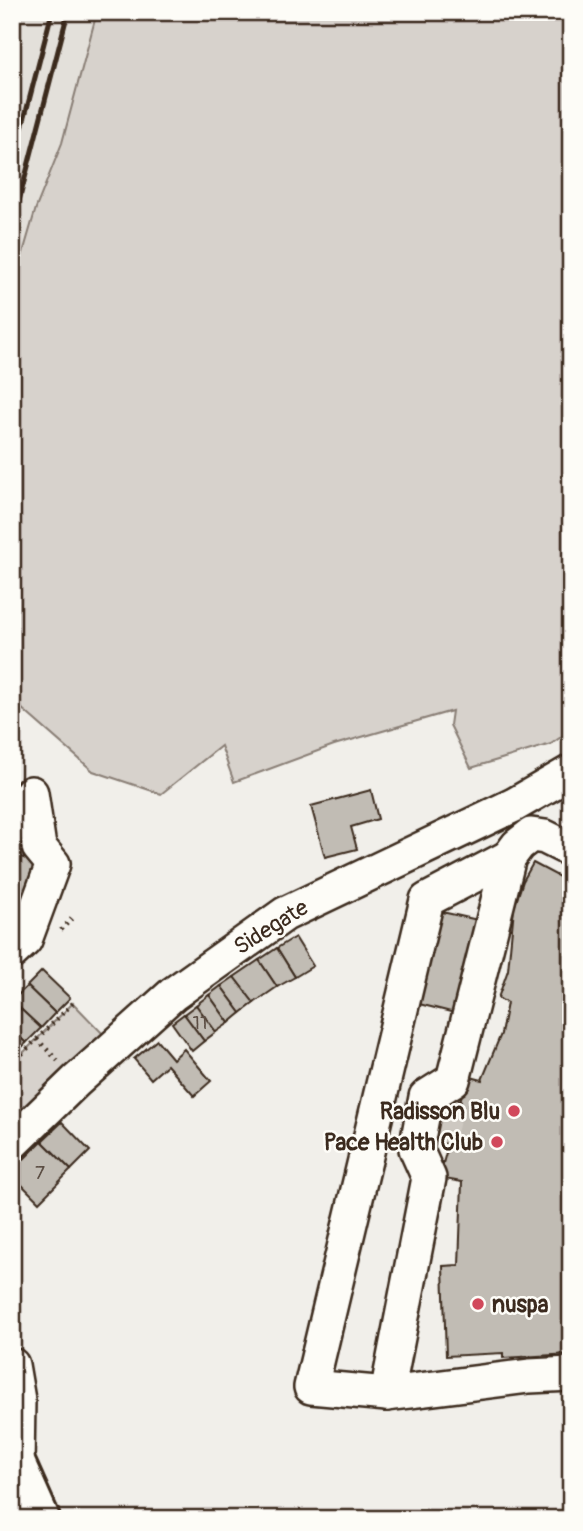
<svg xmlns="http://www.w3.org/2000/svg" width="583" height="1531" font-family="Pangolin,sans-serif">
<rect width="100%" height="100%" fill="#f1efea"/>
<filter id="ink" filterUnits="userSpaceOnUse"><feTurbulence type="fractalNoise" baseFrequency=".0143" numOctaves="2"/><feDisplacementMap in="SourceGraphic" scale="14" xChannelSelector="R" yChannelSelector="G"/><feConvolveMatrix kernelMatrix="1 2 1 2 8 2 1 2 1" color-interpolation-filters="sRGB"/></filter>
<g filter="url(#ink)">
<!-- built -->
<polygon fill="#e3e0da" points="12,12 97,12 62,143 36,208 12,291"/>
<!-- green -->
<g fill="#d7d2cc" stroke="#897e75" stroke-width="2">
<polygon points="97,12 571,12 571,499 564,504 571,522 571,730 551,744 471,768 450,725 452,711 334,745 234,782 221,746 161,794 93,771 12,700 12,291 36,208 62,143"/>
<polygon points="73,1003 106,1037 12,1125 12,1064"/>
</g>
<!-- building -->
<g fill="#c1bcb4" stroke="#3b2a1e" stroke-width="2">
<polygon points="371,790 378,819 351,827 357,849 325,857 311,806"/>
<polygon points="12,854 41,864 12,936"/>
<polygon points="533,863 571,883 571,1354 503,1358 503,1353 446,1356 443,1266 459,1265 462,1182 439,1178 467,1076 482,1080 501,1034 507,1003 498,998 508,970 514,908 523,881"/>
<polygon points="433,910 478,920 455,1013 411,1002"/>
<polygon points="295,937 313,966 295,977 277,948"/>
<polygon points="277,948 295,977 277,987 259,960"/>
<polygon points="259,960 277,987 254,1003 234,977"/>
<polygon points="42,971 70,998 55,1013 27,986"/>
<polygon points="234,977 254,1003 241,1013 221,986"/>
<polygon points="27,986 55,1013 41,1028 12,1001"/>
<polygon points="221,986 241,1013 229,1023 209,995"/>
<polygon points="209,995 229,1023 216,1032 196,1005"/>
<polygon points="12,1001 41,1028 26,1043 12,1030"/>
<polygon points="196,1005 216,1032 204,1041 184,1014"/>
<polygon points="184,1014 204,1041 192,1051 172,1023"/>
<polygon points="12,1030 26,1043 12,1057"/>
<polygon points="157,1040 173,1059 184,1049 211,1081 194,1096 167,1065 151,1079 134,1059"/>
<polygon points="437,1094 461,1100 449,1144 425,1138"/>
<polygon points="62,1122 90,1151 71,1170 42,1141"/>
<polygon points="42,1141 71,1170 39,1202 12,1175 12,1171"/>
</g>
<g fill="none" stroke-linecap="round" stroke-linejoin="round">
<!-- minor-tunnel -->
<polyline stroke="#cdc8c1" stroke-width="33" stroke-dasharray="33 17" stroke-linecap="butt" points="438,1141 449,1097"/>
<defs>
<g id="minor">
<polyline points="509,857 427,900 311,1387 387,1394 529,1376 571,1374"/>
<polyline points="12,952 25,940 53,864 39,847 31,793"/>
<polyline points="12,1143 76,1081 173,994 285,914 514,805 571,772"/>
<polyline points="12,1365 18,1400 17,1466"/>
<polyline points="387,1394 429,1178 416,1149 426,1097 453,1080 509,857 518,845 531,835 545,837 571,850"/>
</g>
<polyline id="highway" points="12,1456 40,1519"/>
</defs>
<!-- minor casing -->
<use href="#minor" stroke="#3b2a1e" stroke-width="38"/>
<!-- highway casing -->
<use href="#highway" stroke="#3b2a1e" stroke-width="44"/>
<!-- path -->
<g stroke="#3b2a1e" stroke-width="4.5" stroke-dasharray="2 5" stroke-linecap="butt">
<polyline points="61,930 75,915"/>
<polyline points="37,1039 58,1061"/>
<polyline points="12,1064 73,1003"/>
</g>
<!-- minor -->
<use href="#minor" stroke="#fdfcf7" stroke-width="33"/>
<!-- highway -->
<use href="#highway" stroke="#fdfcf7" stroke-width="38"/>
<!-- rail -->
<g stroke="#3b2a1e" stroke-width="5">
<polyline points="12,166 52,12"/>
<polyline points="12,228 68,12"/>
</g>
</g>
</g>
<!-- markers -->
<g fill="#d1495b" stroke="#fdfcf7" stroke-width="2.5">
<circle cx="514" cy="1111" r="7"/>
<circle cx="497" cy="1142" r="7"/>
<circle cx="478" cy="1304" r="7"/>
</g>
<g text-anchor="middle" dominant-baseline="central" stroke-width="5" stroke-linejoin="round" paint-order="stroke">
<!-- number labels -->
<g font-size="19" fill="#5c4e44">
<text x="200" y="1023">11</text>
<text x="40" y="1173">7</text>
</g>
<!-- street labels -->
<g font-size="23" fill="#3b2a1e" stroke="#fdfcf7">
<text transform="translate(271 927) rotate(-32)">Sidegate</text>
</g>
<!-- poi labels -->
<g font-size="23" font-weight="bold" fill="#3b2a1e" stroke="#fdfcf7" text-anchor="end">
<text x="500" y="1111">Radisson Blu</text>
<text x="483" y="1142">Pace Health Club</text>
<text x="492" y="1304" text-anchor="start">nuspa</text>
</g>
</g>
<!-- margin -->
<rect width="583" height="1531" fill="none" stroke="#fdfcf7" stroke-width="42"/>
<rect x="21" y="21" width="541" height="1489" fill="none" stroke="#3b2a1e" stroke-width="2.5" filter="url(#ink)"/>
</svg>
